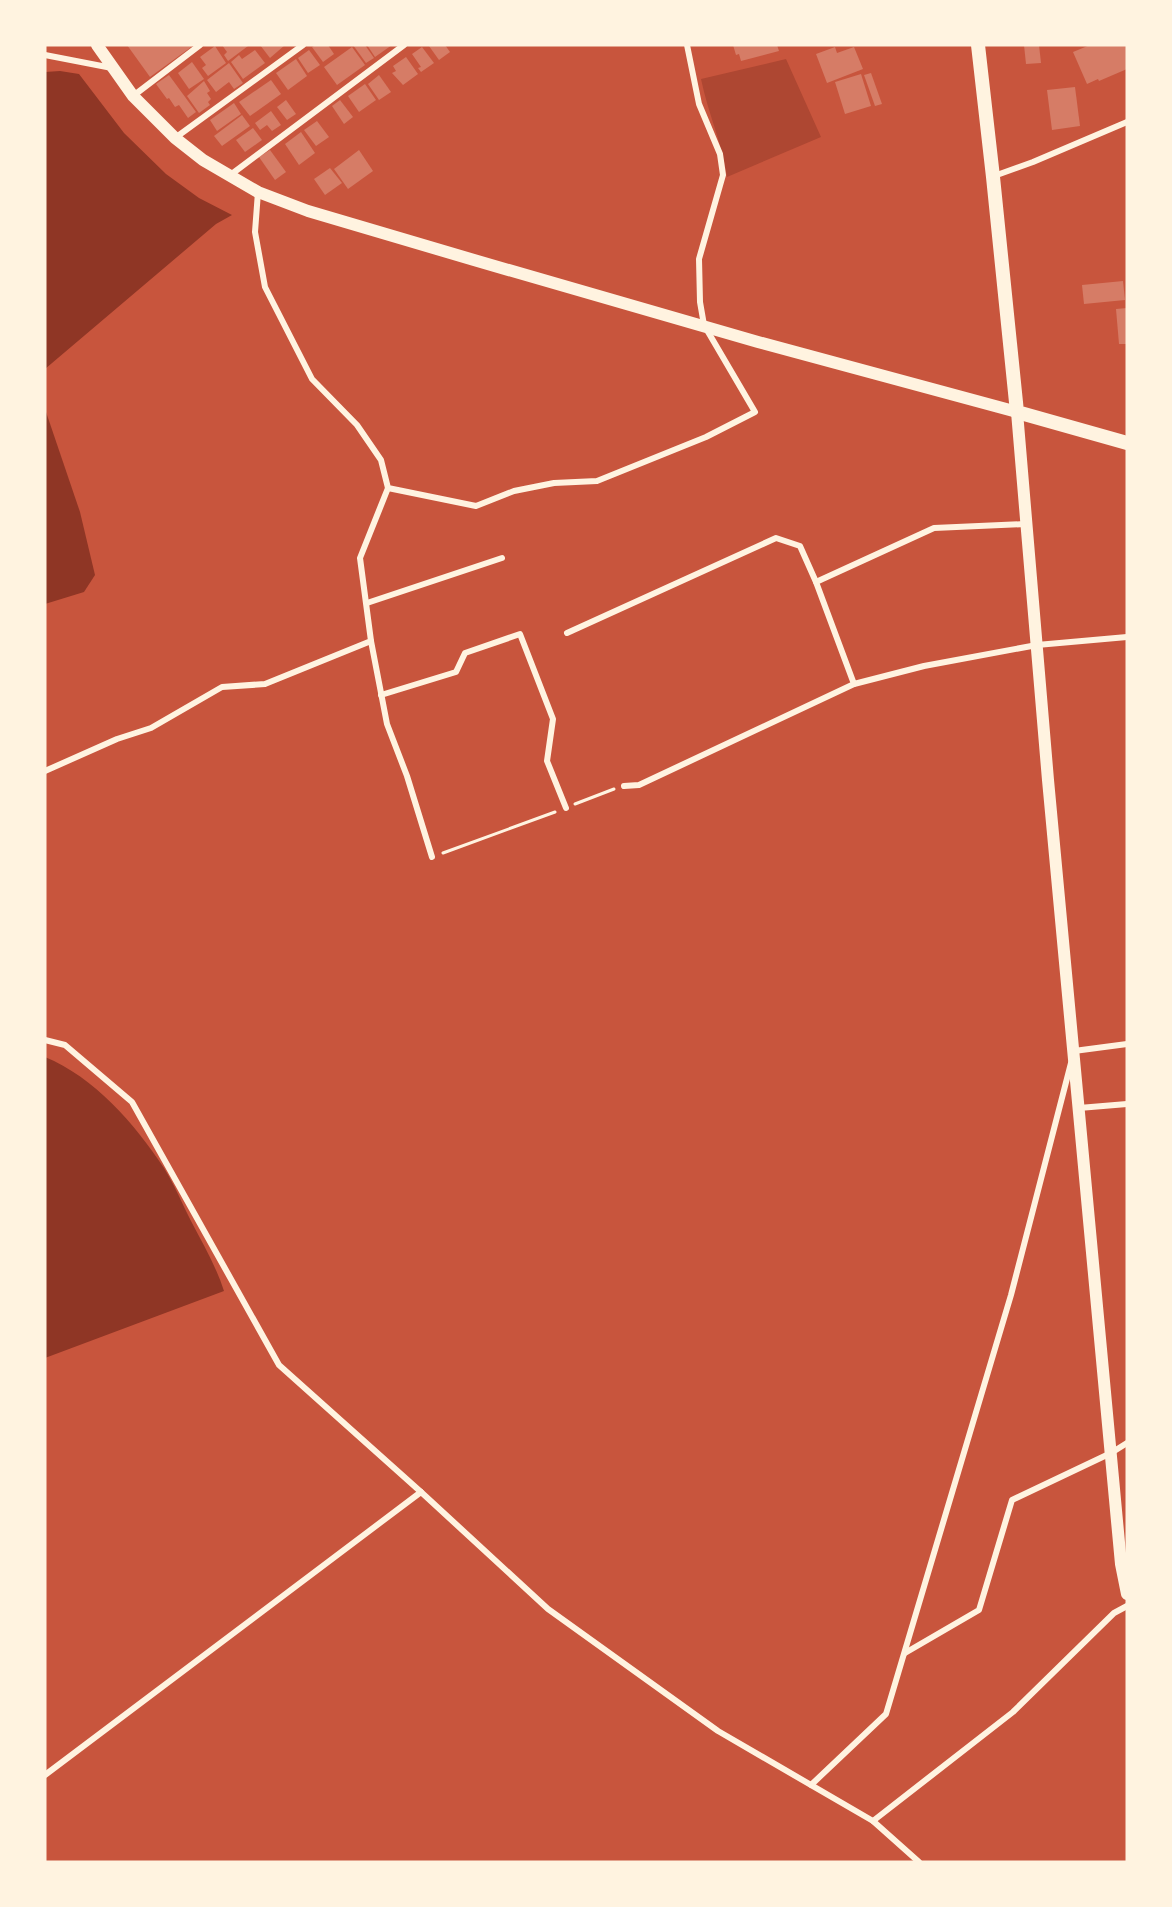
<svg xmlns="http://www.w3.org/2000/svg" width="1172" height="1907" font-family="Lora,serif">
<rect width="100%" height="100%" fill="#c8553d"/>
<!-- green -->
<path fill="#ae4732" d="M786,59l35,78 -94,40c-5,-34 -19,-64 -26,-98z"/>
<!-- water -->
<g fill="#8f3625">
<polygon points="60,71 79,74 124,133 166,174 199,198 232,215 216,224 45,369 45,72"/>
<polygon points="45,409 80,512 95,575 84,592 45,604"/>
<path d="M45,1057c49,20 90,67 119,111 10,16 18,35 27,53 12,23 25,45 33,70l-179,67z"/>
</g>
<!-- building -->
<g fill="#d67c66">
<polygon points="127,45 194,45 150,77"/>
<polygon points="222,45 247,45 248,46 228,61 224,55 227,52"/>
<polygon points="260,45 285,45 270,58"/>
<polygon points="316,45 328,45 334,54 323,62 312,47"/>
<polygon points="353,45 365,45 374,58 366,63"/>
<polygon points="367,45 392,45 375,57"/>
<polygon points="431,45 445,45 450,52 439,60 429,46"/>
<polygon points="733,45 777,45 779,51 741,61 739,54 736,55"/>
<polygon points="1024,45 1039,45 1041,63 1026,64"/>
<polygon points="1090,45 1127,45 1127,69 1099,81 1098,79 1087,84 1073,52"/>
<polygon points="215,46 226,63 208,76 202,68 206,65 200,57"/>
<polygon points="352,47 365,65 337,85 324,67"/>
<polygon points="422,47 434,63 421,72 418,68 421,67 412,54"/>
<polygon points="835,47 837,53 854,47 863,69 827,83 816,54"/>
<polygon points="255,50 265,63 243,79 231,62 239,55 242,59"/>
<polygon points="309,50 320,65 308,73 298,58"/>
<polygon points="406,57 418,74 403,85 392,73 396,71 393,66"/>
<polygon points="296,59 307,76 288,90 276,73"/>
<polygon points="192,62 204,79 189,89 178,73"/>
<polygon points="229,63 243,83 234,89 229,82 216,92 207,80"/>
<polygon points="871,73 882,104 875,106 864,75"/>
<polygon points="861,74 871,106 845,114 835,82"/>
<polygon points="169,75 196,112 188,118 179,105 175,107 169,98 167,99 156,84"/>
<polygon points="379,75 391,92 379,100 368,84"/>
<polygon points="271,80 281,94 250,116 239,102"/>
<polygon points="204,81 210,91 207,93 211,99 208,102 210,105 199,113 187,96"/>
<polygon points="365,84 376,100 359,112 348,96"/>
<polygon points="1075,87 1080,126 1052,130 1047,90"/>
<polygon points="286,100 296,114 287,120 277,107"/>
<polygon points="340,100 353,117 344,124 332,106"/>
<polygon points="234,103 241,114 217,131 210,120"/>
<polygon points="271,111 281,125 272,131 267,125 260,130 255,123"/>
<polygon points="242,115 250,126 222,146 214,136"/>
<polygon points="317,121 329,137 316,146 304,130"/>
<polygon points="253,128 262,140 245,152 236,140"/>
<polygon points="301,132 315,153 299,165 285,144"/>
<polygon points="270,150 286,172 275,180 259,157"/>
<polygon points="359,150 373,171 348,189 334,169"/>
<polygon points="330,168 342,183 325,195 314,179"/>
<polygon points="1123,281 1125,300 1084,304 1082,285"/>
<polygon points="1127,308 1127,344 1119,344 1116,309"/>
</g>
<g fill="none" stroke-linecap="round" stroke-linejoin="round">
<!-- path -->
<g stroke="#fff3e0" stroke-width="3">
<polyline points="575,804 614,789"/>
<polyline points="443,853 555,812"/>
</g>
<!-- minor -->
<g stroke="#fff3e0" stroke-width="6">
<polyline points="45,55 112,68"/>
<polyline points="133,96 200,45"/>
<polyline points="175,138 303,45"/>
<polyline points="229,176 404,45"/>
<polyline points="994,176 1033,162 1127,122"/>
<polyline points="258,192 255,232 265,287 312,379 357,425 381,460 388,488 476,506 514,491 554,483 597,481 706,437 755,412 704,325 700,302 699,259 723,175 720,154 699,104 687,45"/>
<polyline points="816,582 934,528 1025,524"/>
<polyline points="367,603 502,558"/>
<polyline points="567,633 776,538 800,546 816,582 854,684"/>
<polyline points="371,641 387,724 407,776 432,857"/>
<polyline points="381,695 456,672 465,653 520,634 553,719 547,761 566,808"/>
<polyline points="45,771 117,739 151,728 222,687 265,684 371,641 360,558 388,488"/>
<polyline points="624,786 639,785 854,684 924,666 1037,645 1127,637"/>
<polyline points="45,1040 65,1045 132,1102 279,1365 421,1492 548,1609 718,1731 873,1821 919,1862"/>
<polyline points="1073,1053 1074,1051 1127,1044"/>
<polyline points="1079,1108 1127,1104"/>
<polyline points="905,1653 979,1610 1012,1500 1111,1453 1127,1443"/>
<polyline points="45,1775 421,1492"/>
<polyline points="811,1785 886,1714 1011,1295 1071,1063"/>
<polyline points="873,1821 1013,1712 1114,1613 1127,1606"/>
</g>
<!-- secondary -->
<polyline stroke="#fff3e0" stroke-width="12" points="97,45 133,96 175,138 203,160 258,192 308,211 474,260 758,342 1017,412 1048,780 1121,1564 1127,1594"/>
<!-- primary -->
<polyline stroke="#fff3e0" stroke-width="14" points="978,45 993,177 1017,412 1127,443"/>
</g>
<!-- border -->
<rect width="1172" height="1907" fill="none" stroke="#fff3e0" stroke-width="93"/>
</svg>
